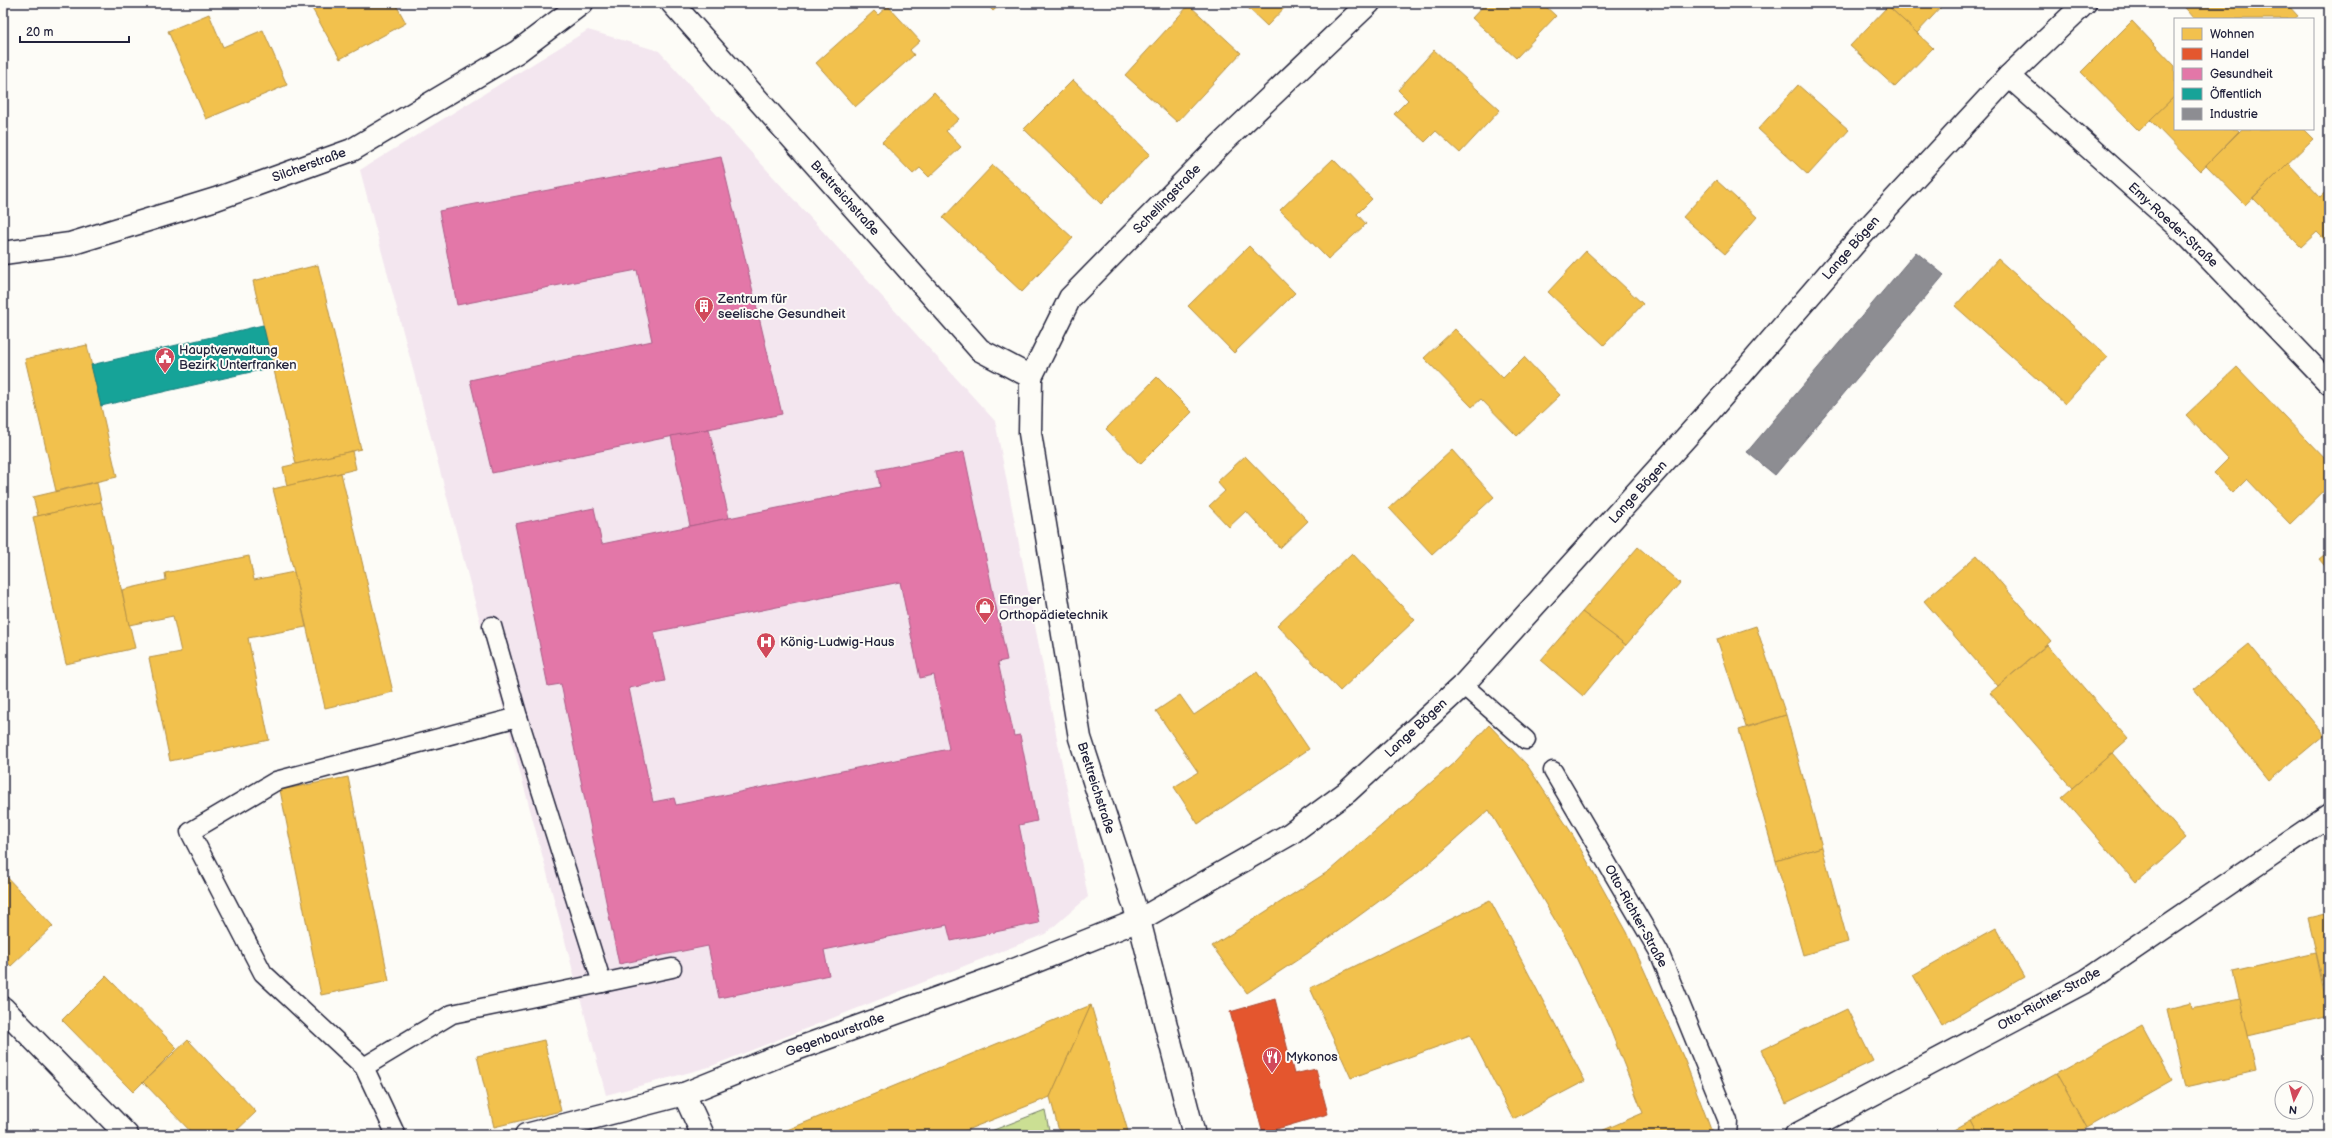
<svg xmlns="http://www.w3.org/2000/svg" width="2332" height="1138" font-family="'Balsamiq Sans',sans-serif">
<rect width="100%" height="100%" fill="#fdfcf7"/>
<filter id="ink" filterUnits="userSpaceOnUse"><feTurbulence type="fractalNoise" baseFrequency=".025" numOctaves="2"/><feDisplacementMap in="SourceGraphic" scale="8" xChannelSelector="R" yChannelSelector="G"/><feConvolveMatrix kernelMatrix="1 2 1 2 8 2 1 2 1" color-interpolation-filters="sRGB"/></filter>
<g filter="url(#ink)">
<!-- built -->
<polygon fill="#f3e6ef" points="588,30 659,51 995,421 1088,897 1045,934 709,1067 606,1095 360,170"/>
<!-- green -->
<polygon fill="#cbdf93" stroke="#768067" points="1045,1110 1050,1135 981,1135"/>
<!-- homes -->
<g fill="#f2c14e" stroke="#b49148">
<polygon points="309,3 359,3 360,5 364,3 395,3 406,23 340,59"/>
<polygon points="986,3 1002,3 993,11"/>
<polygon points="1243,3 1289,3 1267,26"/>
<polygon points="1486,3 1542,3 1556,16 1516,58 1472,18"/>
<polygon points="1885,3 1945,3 1917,33"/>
<polygon points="2181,3 2286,3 2298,16 2294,19 2195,19"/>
<polygon points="1189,5 1241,53 1177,122 1125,75"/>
<polygon points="888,6 920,41 910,50 914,55 855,107 816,63 874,11 878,15"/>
<polygon points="1888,6 1933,48 1895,87 1850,46"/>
<polygon points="209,14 223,47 263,30 287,85 206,119 168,31"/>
<polygon points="2132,21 2175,66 2175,96 2139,131 2081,72"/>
<polygon points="1434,50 1500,110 1460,153 1436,131 1425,142 1394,114 1408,100 1398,90"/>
<polygon points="1073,80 1150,154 1101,204 1024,129"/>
<polygon points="1798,85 1849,130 1808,175 1758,129"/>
<polygon points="934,92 959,119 946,131 961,147 929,177 920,168 913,174 882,142"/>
<polygon points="2175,96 2175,129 2237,129 2239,131 2200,171 2150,120"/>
<polygon points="2242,129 2303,129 2313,139 2245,205 2206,165"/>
<polygon points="1333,159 1372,199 1357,214 1366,224 1328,259 1280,210"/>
<polygon points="2288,163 2320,197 2329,189 2329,244 2317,232 2301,247 2253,198"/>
<polygon points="993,165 1073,238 1022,292 943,218"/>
<polygon points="1716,180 1757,217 1725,254 1683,217"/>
<polygon points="1249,246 1295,293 1234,353 1188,306"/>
<polygon points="1586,251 1643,304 1604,345 1548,292"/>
<polygon points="1998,259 2108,357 2065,404 1955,306"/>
<polygon points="318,265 361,449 296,464 253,281"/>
<polygon points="1455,329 1503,378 1524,357 1560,395 1517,436 1481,399 1472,407 1424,358"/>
<polygon points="87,345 117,477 56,491 25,359"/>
<polygon points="2237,367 2329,463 2329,486 2290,524 2247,479 2233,493 2214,473 2228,459 2186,415"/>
<polygon points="1157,377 1192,412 1140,464 1106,429"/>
<polygon points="1452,450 1494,497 1432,554 1389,508"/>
<polygon points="352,451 356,469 287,486 283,467"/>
<polygon points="1245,456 1308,521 1280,548 1246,511 1229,527 1209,506 1225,491 1217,482"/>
<polygon points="341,473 393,692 325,708 294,572 273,489"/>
<polygon points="97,482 101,502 38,516 33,497"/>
<polygon points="101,502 135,648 66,664 33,517"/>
<polygon points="1638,547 1680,583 1626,645 1582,612"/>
<polygon points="2329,551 2329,571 2319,559"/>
<polygon points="1352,553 1415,620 1340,691 1277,625"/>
<polygon points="1977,555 2051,641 1998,686 1924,601"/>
<polygon points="249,556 254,580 294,572 306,627 248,638 269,740 170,761 149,658 181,652 173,616 129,625 122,590 166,580 165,573"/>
<polygon points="1582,612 1626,645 1583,696 1541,660"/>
<polygon points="1756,626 1786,715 1746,727 1717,639"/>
<polygon points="2249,644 2324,735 2269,781 2194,689"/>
<polygon points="2047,645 2128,739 2072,788 1990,693"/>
<polygon points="1257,672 1309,749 1198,824 1174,787 1198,772 1156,711 1180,695 1194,715"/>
<polygon points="1786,715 1822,847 1776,861 1739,730"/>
<polygon points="1489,725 1527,765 1571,832 1627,932 1685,1061 1713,1135 1592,1135 1643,1113 1610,1029 1570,945 1489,810 1419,872 1308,953 1247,993 1212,946 1329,871 1456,761"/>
<polygon points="2112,753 2186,838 2136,882 2062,797"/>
<polygon points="348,777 389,981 321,995 280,790"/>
<polygon points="1822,847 1848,942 1803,955 1776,861"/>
<polygon points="3,873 53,926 11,966 3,958"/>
<polygon points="1490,900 1585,1081 1513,1119 1470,1035 1351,1078 1310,988"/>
<polygon points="2329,913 2329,1007 2308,918"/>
<polygon points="1996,928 2024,977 1942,1025 1913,975"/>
<polygon points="2316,953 2329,1017 2248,1036 2233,972"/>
<polygon points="106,976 177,1048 133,1092 62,1020"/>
<polygon points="2240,999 2256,1071 2185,1087 2167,1009 2191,1003 2192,1009"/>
<polygon points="1091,1005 1050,1097 954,1135 775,1135"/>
<polygon points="1091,1005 1129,1135 1060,1135 1050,1097"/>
<polygon points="1847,1009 1873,1061 1786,1103 1761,1050"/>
<polygon points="2142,1025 2172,1080 2087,1128 2056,1073"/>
<polygon points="188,1040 256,1112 232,1135 194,1135 143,1082"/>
<polygon points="544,1040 561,1111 494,1127 477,1056"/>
<polygon points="2056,1073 2087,1128 2074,1135 1979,1135 1971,1120"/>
<polygon points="1971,1120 1979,1135 1945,1135"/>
<polygon points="2301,1130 2302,1135 2277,1135"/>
</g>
<!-- shops -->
<polygon fill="#e4572e" stroke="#aa4732" points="1275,999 1294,1074 1316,1069 1328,1114 1263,1133 1230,1012"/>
<!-- health -->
<g fill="#e377a8" stroke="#a95e87" fill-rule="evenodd">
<polygon points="721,157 782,414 492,473 470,380 652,341 637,270 457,305 439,211"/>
<polygon points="709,429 729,518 690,526 671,436"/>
<path d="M964,452l43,208 -9,2 16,74 6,-1 17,86 -18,4 20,98 -88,18 -4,-16 -123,25 5,25 -110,23 -11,-52 -89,18 -58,-280 -13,2 -33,-162 79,-16 8,36 278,-57 -3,-17zM900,582l20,96 14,-3 15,74 -273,56 -2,-7 -21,4 -24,-114 36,-7 -11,-49z"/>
</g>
<!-- public -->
<polygon fill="#17a398" stroke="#1a7c7c" points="263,325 273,367 101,406 91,365"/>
<!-- industry -->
<polygon fill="#8d8d92" stroke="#6d6d78" points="1916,252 1944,275 1775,475 1747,452"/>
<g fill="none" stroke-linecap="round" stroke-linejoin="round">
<defs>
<g id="service">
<polyline points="492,626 518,717"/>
<polyline points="1463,685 1526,740"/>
<polyline points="1553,771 1659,952 1728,1121 1727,1135"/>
<polyline points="602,983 672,968"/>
<polyline points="364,1067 452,1014 602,983 518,717 276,781 190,832 263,973 364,1067 396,1135"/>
</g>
<g id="minor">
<polyline points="672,3 980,350 1031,377"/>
<polyline points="2009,76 2187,235 2329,383"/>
<polyline points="3,253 70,244 216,199 352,150 517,52 582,3"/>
<polyline points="3,1008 127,1135"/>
<polyline points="684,1094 703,1135"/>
<polyline points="526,1135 684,1094 788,1052 1004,974 1139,920 1290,834 1347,792 1463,685 1709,412 1868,228 2009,76 2085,3"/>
<polyline points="1194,1135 1139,920 1080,738 1030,433 1031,377 1070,298 1221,144 1369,3"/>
<polyline points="1796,1135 2086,981 2329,815"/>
</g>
</defs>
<!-- service casing -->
<use href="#service" stroke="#22223b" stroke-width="21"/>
<!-- minor casing -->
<use href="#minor" stroke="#22223b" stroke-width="25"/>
<!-- service -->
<use href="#service" stroke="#fdfcf7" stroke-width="18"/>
<!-- minor -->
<use href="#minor" stroke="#fdfcf7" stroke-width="22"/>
</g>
</g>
<!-- icons -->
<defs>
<symbol id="building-pin" viewBox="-11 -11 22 30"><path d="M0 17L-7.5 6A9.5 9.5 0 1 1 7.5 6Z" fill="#d1495b" stroke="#fdfcf7"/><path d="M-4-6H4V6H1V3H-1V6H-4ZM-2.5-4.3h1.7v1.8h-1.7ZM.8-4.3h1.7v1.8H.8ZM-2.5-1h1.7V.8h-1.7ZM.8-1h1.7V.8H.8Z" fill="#fff"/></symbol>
<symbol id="civic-pin" viewBox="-11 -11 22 30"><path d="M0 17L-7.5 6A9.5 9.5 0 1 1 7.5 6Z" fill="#d1495b" stroke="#fdfcf7"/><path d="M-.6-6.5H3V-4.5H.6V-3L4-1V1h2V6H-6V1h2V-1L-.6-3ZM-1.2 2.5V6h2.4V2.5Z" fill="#fff"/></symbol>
<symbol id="shop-pin" viewBox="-11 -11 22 30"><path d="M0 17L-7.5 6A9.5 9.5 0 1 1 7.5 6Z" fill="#d1495b" stroke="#fdfcf7"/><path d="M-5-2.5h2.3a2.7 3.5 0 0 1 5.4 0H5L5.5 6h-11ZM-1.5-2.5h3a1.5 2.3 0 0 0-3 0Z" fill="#fff"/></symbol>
<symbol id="hospital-pin" viewBox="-11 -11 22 30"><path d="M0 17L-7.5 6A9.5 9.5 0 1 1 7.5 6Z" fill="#d1495b" stroke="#fdfcf7"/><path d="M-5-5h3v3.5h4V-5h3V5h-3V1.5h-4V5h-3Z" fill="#fff"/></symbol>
<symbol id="restaurant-pin" viewBox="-11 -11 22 30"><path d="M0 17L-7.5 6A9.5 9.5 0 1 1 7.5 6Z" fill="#d1495b" stroke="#fdfcf7"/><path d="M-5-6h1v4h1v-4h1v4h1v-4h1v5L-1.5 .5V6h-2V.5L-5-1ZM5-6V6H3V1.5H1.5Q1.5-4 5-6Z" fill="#fff"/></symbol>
</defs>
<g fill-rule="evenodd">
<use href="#building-pin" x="693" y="295" width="22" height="30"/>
<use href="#civic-pin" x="154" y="346" width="22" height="30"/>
<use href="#shop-pin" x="974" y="596" width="22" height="30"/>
<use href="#hospital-pin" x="755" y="631" width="22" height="30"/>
<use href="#restaurant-pin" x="1261" y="1046" width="22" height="30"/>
</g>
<g text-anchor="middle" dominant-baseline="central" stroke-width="4" stroke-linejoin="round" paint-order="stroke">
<!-- street labels -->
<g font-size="13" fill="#22223b" stroke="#fdfcf7">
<text transform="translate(309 165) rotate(-20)">Silcherstraße</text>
<text transform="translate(845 198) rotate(48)">Brettreichstraße</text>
<text transform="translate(1167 199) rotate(-46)">Schellingstraße</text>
<text transform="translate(2173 225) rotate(43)">Emy-Roeder-Straße</text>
<text transform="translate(1851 248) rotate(-49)">Lange Bögen</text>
<text transform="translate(1638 492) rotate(-48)">Lange Bögen</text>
<text transform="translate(1416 728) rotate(-43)">Lange Bögen</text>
<text transform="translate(1096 788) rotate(72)">Brettreichstraße</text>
<text transform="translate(1636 916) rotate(61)">Otto-Richter-Straße</text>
<text transform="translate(2049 999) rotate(-29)">Otto-Richter-Straße</text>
<text transform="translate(835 1035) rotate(-20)">Gegenbaurstraße</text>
</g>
<!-- poi labels -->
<g font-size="13" fill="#22223b" stroke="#fdfcf7" text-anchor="start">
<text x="718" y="299">Zentrum für<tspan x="718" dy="15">seelische Gesundheit</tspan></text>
<text x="179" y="350">Hauptverwaltung<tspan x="179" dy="15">Bezirk Unterfranken</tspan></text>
<text x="999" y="600">Efinger<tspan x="999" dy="15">Orthopädietechnik</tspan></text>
<text x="780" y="642">König-Ludwig-Haus</text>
<text x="1286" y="1057">Mykonos</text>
</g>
</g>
<!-- margin -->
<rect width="2332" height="1138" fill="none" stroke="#fdfcf7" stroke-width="16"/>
<rect x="8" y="8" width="2316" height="1122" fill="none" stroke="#22223b" stroke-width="1.5" filter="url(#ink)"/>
<!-- legend -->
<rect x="2174" y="18" width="140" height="112" fill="#fdfcf7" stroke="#a5a5ac"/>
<rect x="2182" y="28" width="20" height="12" fill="#f2c14e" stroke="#a5a5ac"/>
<text x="2210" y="38" font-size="12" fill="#22223b">Wohnen</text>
<rect x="2182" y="48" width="20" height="12" fill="#e4572e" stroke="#a5a5ac"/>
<text x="2210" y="58" font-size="12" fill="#22223b">Handel</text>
<rect x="2182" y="68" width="20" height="12" fill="#e377a8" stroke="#a5a5ac"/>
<text x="2210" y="78" font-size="12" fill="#22223b">Gesundheit</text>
<rect x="2182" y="88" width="20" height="12" fill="#17a398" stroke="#a5a5ac"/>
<text x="2210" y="98" font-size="12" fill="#22223b">Öffentlich</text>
<rect x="2182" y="108" width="20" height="12" fill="#8d8d92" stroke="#a5a5ac"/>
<text x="2210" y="118" font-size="12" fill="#22223b">Industrie</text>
<!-- north arrow -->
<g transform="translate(2294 1100) rotate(186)"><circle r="19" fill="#fdfcf7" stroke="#a5a5ac"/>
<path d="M0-3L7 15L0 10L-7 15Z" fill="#d1495b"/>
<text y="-6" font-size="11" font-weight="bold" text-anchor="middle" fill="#22223b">N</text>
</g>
<!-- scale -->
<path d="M20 36v6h109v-6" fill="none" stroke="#22223b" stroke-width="2"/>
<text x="26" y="36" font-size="12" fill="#22223b" stroke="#fdfcf7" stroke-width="3" paint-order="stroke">20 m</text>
</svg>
